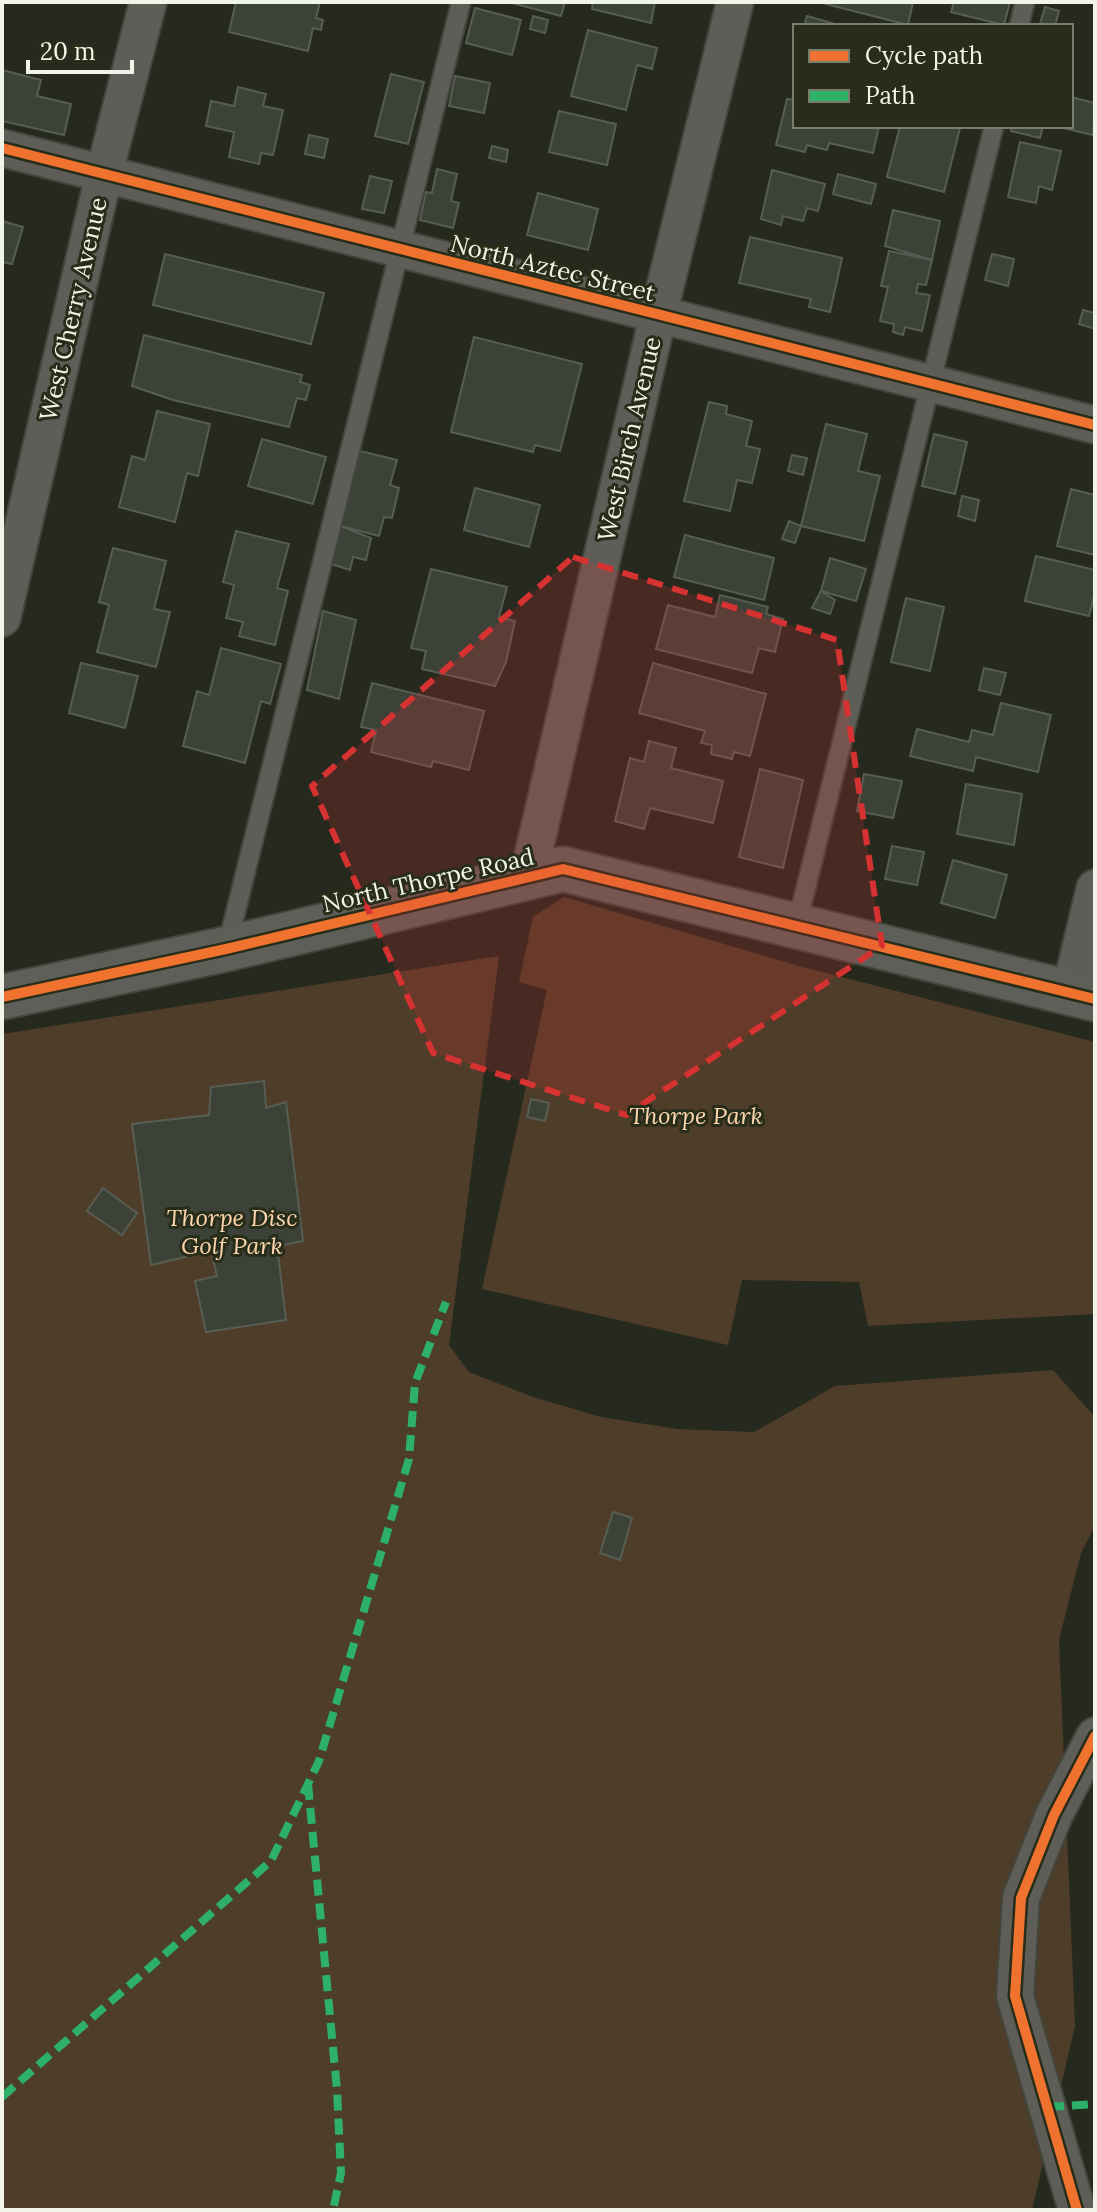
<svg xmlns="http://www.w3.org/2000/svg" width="1097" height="2212" font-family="Lora,serif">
<rect width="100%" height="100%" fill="#26291e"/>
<!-- green -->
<g fill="#4e3d28">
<polygon points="564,897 799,966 1095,1042 1095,1314 868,1326 859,1282 742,1280 728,1345 482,1289 547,990 519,982 533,917"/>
<polygon points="499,956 449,1345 469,1372 533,1397 601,1417 677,1429 754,1432 835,1386 1053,1370 1095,1417 1095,1526 1081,1553 1059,1640 1075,2026 1032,2210 2,2210 2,1034"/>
</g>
<!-- building -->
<g fill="#3c4238" stroke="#585d54" stroke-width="2">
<polygon points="236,2 320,2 316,18 323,20 321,30 313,28 308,51 229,32"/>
<polygon points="508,2 565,2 561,16"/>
<polygon points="593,2 655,2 651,23 592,9"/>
<polygon points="818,2 913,2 908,25"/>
<polygon points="954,2 1010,2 1004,25 951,12"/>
<polygon points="1045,7 1059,11 1055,26 1040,24"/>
<polygon points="475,8 521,20 512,55 466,43"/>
<polygon points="533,16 548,20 545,33 530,29"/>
<polygon points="807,16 842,26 804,26"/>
<polygon points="588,30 657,48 652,69 637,65 626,110 571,96"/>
<polygon points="2,70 41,80 37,96 71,104 64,135 2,121"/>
<polygon points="391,74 424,82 408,144 375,136"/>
<polygon points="455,76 490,83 484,113 449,106"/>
<polygon points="238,87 266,94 263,106 283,110 273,155 261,153 259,164 229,157 234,132 206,126 211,101 234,106"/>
<polygon points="1071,97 1095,103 1093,135 1063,128 1071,126"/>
<polygon points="787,99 795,100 795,126 879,126 873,153 829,143 827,150 807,145 805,152 776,145"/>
<polygon points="559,111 616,124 607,165 549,152"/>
<polygon points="900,126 960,128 944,192 887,177"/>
<polygon points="1012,126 1043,126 1040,138 1011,131"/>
<polygon points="309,135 328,139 324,158 305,154"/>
<polygon points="1020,142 1061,151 1052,190 1039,186 1036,203 1008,197"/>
<polygon points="492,146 508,150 506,162 489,158"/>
<polygon points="437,169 457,174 451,201 459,203 453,228 420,220 426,192 432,193"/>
<polygon points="772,170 825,184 818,211 807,208 803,221 783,216 781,225 761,219"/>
<polygon points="838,174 876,184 871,204 833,194"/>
<polygon points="370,176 392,181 384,213 362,209"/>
<polygon points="538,193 598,209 588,250 527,235"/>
<polygon points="893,210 940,221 932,260 885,246"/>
<polygon points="2,221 23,227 12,264 3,262 2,264"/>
<polygon points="750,237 842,258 830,312 809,307 811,299 739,283"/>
<polygon points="889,251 932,260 926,285 918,284 916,293 930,295 922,331 905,327 903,335 893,332 894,324 880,321 888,287 881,286"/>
<polygon points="165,254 324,293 311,344 153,305"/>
<polygon points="992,254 1014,259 1008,286 985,280"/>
<polygon points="1083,310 1095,313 1095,329 1079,324"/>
<polygon points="144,335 302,375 300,382 310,385 306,400 297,398 289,427 173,400 132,386"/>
<polygon points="474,337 582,364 560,451 535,445 533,452 451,432"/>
<polygon points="709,402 727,406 726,414 752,421 746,446 760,449 752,483 737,480 730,511 684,501"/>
<polygon points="157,411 210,424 198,476 187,473 175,522 119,507 132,456 145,460"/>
<polygon points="826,424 867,434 858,471 880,476 864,541 801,526"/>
<polygon points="934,434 967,442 955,494 922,486"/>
<polygon points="262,439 326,457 313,504 248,486"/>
<polygon points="360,451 397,460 390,485 399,488 392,518 384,517 379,536 341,526"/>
<polygon points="792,455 807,458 803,475 788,471"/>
<polygon points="475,488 540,505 529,547 464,530"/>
<polygon points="1071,489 1095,495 1095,555 1057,546"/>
<polygon points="962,496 979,500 975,521 958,516"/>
<polygon points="789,521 801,526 795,543 782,539"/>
<polygon points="341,526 371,538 366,560 353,557 350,570 331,564"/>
<polygon points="236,531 289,544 277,588 288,591 275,645 239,636 243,622 226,618 234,585 223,582"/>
<polygon points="685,535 774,558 764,600 674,577"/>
<polygon points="113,548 166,561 154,609 170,612 156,667 97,652 109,605 99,602"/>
<polygon points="1036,556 1095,570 1095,592 1089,616 1025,601"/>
<polygon points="830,558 866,569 856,601 821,591"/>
<polygon points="431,569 507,587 499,617 515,621 506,662 495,686 422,669 426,651 411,648"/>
<polygon points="821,591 835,600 830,614 812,608"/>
<polygon points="720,595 768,607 766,614 783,619 775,652 759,648 752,673 656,649 668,605 715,617"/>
<polygon points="906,598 944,607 930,671 891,662"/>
<polygon points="323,611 356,620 339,699 307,690"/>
<polygon points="221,648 281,664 270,704 261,701 245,763 183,746 197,691 209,695"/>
<polygon points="81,663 138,676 125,728 69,713"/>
<polygon points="653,663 766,694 750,756 734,752 732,759 711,754 712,745 701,743 705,731 639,713"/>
<polygon points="984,668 1006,673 1000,695 979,690"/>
<polygon points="372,683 484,711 469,770 433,761 431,767 371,752 376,730 361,727"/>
<polygon points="1001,703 1051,715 1038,772 976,757 973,771 910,756 917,729 969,742 972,730 993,735"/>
<polygon points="649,741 676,748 671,768 723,781 713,823 650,808 644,829 615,821 630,758 644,762"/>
<polygon points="760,769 803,780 783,868 739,857"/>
<polygon points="864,774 902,781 893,818 857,811"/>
<polygon points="966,784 1022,794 1014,845 957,834"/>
<polygon points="892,846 924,852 917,885 885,879"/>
<polygon points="953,860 1007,875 995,918 941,903"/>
<polygon points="264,1081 266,1108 286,1102 303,1241 277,1246 286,1320 206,1332 195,1281 217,1276 211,1251 151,1265 132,1124 209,1115 211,1087"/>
<polygon points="531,1099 549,1103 545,1121 527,1117"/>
<polygon points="103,1188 137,1213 122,1235 87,1211"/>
<polygon points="613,1512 632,1518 620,1560 600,1553"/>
</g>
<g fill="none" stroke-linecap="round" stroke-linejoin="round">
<defs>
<g id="lane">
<polyline points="1019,26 1025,2"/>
<polyline points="796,928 994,126"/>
<polyline points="227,947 461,2"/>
</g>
<g id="street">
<polyline points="2,148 1095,425"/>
<polyline points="2,618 104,174 148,2"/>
<polyline points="528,877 658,316 735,2"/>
<polyline points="1070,992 1095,888"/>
<polyline points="1077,2210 1015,1996 1021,1898 1054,1815 1095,1736"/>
</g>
<polyline id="secondary" points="2,997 226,949 563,869 1095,999"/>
</defs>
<!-- lane casing -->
<use href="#lane" stroke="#42453b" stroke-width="22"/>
<!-- street casing -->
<use href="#street" stroke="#42453b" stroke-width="40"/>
<!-- secondary casing -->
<use href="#secondary" stroke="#42453b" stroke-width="48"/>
<!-- lane -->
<use href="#lane" stroke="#5e5d58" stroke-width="18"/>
<!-- street -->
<use href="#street" stroke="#5e5d58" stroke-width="36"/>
<!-- secondary -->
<use href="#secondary" stroke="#5f5f5a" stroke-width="44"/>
<!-- quiet -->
<g stroke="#2db169" stroke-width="8" stroke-dasharray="16 8" stroke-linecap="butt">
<polyline points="308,1784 337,2090 341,2173 333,2210"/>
<polyline points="2,2097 271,1861 319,1761 409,1459 415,1383 446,1302"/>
<polyline points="1048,2107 1095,2104"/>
</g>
<defs>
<g id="cycleway">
<polyline points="2,148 1095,425"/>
<polyline points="2,997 226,949 563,869 1095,999"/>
<polyline points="1077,2210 1015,1996 1021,1898 1054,1815 1095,1736"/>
</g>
</defs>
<!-- cycleway casing -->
<use href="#cycleway" stroke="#282d19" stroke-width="15"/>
<!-- cycleway -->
<use href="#cycleway" stroke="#ef722f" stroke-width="10"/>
</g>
<!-- marked area -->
<path fill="#d73232" fill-opacity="0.2" stroke="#d73232" stroke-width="6" stroke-dasharray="16 10" stroke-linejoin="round" d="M573,557l264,83 45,306 -256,169 -193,-62 -121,-267z"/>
<g text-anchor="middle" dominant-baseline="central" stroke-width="6" stroke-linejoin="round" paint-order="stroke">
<!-- street labels -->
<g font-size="24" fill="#f1f4e8" stroke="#282d19">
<text transform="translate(553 268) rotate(14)">North Aztec Street</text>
<text transform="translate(73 309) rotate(-77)">West Cherry Avenue</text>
<text transform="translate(629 439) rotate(-77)">West Birch Avenue</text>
<text transform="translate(428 880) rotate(-13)">North Thorpe Road</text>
</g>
<!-- park labels -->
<g font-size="24" font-style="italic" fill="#fbd5ad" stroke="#282d19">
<text x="696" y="1115">Thorpe Park</text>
<text x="232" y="1217">Thorpe Disc<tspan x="232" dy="28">Golf Park</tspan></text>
</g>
</g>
<!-- border -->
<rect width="1097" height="2212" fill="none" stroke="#f1f4e8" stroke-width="8"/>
<!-- legend -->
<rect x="793" y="24" width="280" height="104" fill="#282d19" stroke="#787d6c" stroke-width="2"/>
<rect x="809" y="50" width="40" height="12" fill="#ef722f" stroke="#787d6c" stroke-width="2"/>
<text x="865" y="64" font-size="24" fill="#f1f4e8">Cycle path</text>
<rect x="809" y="90" width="40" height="12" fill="#2db169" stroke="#787d6c" stroke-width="2"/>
<text x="865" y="104" font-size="24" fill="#f1f4e8">Path</text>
<!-- scale -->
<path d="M28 60v12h104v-12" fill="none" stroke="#f1f4e8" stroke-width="4"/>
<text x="40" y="60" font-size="24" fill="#f1f4e8" stroke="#282d19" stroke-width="6" paint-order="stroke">20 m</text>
</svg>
